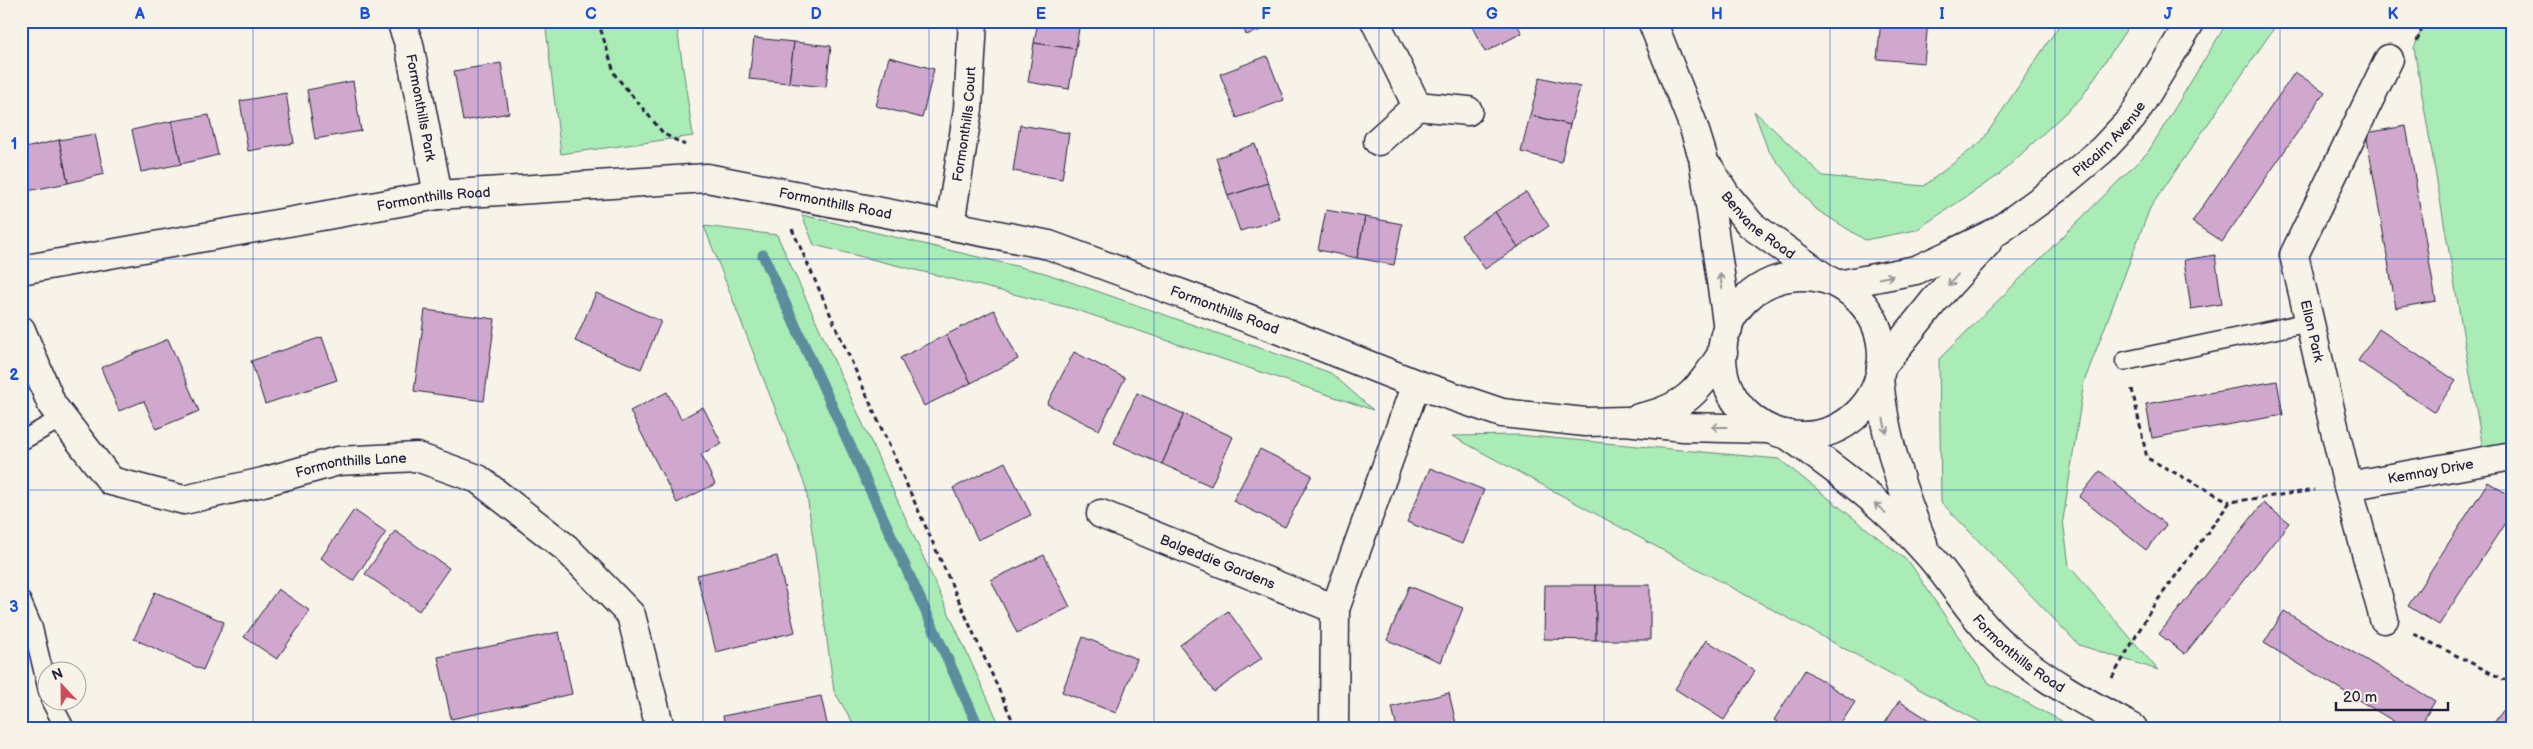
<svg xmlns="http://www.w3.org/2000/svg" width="2533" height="749" font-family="'Balsamiq Sans',sans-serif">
<rect width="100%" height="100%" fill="#f7f3e8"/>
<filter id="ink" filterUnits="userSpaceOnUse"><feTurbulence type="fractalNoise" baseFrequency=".02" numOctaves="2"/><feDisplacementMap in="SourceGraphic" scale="10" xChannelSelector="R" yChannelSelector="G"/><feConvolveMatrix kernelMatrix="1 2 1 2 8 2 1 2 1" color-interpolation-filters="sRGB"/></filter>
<g filter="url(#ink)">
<!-- green -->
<g fill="#a9ecb6" stroke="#668778">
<polygon points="545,21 676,21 693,136 561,154"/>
<polygon points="2062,21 2132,21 2082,97 1999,175 1916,230 1865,240 1814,208 1768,150 1754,111 1823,176 1924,186 1982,141"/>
<polygon points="2228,21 2279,21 2150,208 2084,382 2063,520 2069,566 2158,670 2079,645 1941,502 1939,359 2148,152"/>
<polygon points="2425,21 2512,21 2512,456 2485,461 2414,48"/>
<polygon points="802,215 1045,273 1331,373 1373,410 1074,309 814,245"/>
<polygon points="704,226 777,235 1001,728 856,728 834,691 806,488"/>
<polygon points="1519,435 1779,459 1910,563 1989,683 2075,728 1991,728 1452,436"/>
</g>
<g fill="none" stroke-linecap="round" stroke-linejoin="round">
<!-- stream -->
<polyline stroke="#5c8d9d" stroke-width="11" points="763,255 979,728"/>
</g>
<!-- building -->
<g fill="#d0a8ce" stroke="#22223b">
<polygon points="1038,21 1080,21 1076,49 1034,43"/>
<polygon points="1241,21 1285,21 1285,22 1246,35"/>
<polygon points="1469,21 1515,21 1522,33 1485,52"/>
<polygon points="1881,21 1928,21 1924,63 1877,59"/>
<polygon points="754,38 794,42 789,83 749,79"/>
<polygon points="794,42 831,46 826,87 789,83"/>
<polygon points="1034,43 1076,49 1069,89 1028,82"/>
<polygon points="1267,56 1284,100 1237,118 1220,74"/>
<polygon points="889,57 934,69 922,118 876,106"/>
<polygon points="501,63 509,113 463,121 454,71"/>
<polygon points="2295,72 2325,92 2222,242 2192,222"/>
<polygon points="1540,77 1580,87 1570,125 1530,115"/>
<polygon points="353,81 361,131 315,139 307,90"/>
<polygon points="286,93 294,143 248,151 240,101"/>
<polygon points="209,115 218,155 181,164 172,121"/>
<polygon points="1530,115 1570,125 1561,162 1521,152"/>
<polygon points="172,121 181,164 141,172 132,130"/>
<polygon points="1020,125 1069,133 1062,179 1013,171"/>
<polygon points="2406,126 2436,301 2396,308 2366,133"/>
<polygon points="95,134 104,174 68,183 59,140"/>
<polygon points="59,140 68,183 27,191 21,162 21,149"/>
<polygon points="1255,144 1268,183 1228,196 1216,158"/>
<polygon points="1268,183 1280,219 1240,231 1228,196"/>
<polygon points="1526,192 1549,226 1518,247 1495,212"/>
<polygon points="1326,210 1365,217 1357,258 1318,250"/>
<polygon points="1495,212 1518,247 1485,269 1461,235"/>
<polygon points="1365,217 1402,224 1394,265 1357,258"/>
<polygon points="2215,255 2222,304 2191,309 2184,260"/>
<polygon points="596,293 661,321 641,369 575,341"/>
<polygon points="425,310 495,319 484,401 414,391"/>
<polygon points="994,310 1018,359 971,383 946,335"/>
<polygon points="2379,329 2456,381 2434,412 2358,361"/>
<polygon points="946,335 971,383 924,406 900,358"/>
<polygon points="322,337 337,380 265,404 251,361"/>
<polygon points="168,339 199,411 156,429 144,401 119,411 101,368"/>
<polygon points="1074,352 1125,378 1099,430 1047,404"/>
<polygon points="2277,381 2283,415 2152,438 2146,404"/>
<polygon points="667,392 681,419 703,407 722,444 701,454 715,484 677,503 630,411"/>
<polygon points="1137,393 1184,414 1162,464 1114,443"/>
<polygon points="1184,414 1233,437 1211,486 1162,464"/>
<polygon points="1260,449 1312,475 1285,527 1233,501"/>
<polygon points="1005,462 1031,515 978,540 953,488"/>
<polygon points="1430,468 1484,490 1462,544 1407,522"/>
<polygon points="2100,471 2166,525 2146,550 2079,497"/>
<polygon points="2488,482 2512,497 2512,512 2439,625 2408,606"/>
<polygon points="2263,503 2289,523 2185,654 2159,634"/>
<polygon points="354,510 386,532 353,581 321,558"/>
<polygon points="395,531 449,568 419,611 365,574"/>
<polygon points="1044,555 1070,607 1017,633 991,580"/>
<polygon points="777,556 795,632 716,652 697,575"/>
<polygon points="1545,585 1596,585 1596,640 1544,639"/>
<rect x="1596" y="585" width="54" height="55"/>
<polygon points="1409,586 1463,608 1441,662 1387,640"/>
<polygon points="278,589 310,611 277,659 244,637"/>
<polygon points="155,592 224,622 203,670 134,639"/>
<polygon points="1228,611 1262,658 1214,692 1180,645"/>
<polygon points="2284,611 2435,701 2419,728 2405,728 2264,643"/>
<polygon points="559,632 572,694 451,719 438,657"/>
<polygon points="1083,637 1137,659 1116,713 1062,692"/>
<polygon points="1706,640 1755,671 1724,720 1675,689"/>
<polygon points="1805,670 1855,702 1838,728 1787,728 1774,720"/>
<polygon points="1449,693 1457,728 1397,728 1392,707"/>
<polygon points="821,696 828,728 726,728 723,716"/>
<polygon points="2511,700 2512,728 2490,728"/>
<polygon points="1899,701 1942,728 1882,728"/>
</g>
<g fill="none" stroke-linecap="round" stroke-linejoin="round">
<defs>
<g id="lane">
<polyline points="2125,361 2310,322"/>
<polyline points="21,441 62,418"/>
<polyline points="21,600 33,628 48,691"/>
<polyline points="51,702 65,728"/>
</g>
<g id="street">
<path id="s1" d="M401,21l8,23 29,151"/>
<polyline points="1375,21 1417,106"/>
<polyline points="1652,21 1692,122 1703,157 1728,329"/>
<polyline points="1378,141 1417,106 1468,111"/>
<path id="s2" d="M1710,169l16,26 25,30 77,55"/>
<path id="s3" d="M950,225l18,-116 5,-88"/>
<path id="s4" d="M21,270l417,-75 269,-17 342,67 228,84 139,55 86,29 83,9 40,-1 59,6 83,2"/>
<path id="s5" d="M21,330l31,75 59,76 73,19 79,-18 75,-21 79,-4 61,22 88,69 65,67 29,113"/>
<path d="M1639,418c47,-10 59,-27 84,-66"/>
<path id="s6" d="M2348,486l164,-30"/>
<path id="s7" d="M1101,514l234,95"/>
<polyline points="2384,619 2348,486 2294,255 2389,59"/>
<polyline points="1334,728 1335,609 1416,384"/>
</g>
<g id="secondary">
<circle cx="1802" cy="356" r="80"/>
<path id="s8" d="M1838,285l78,-15 37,-17 45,-22 59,-43 45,-38 30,-32 59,-97"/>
<polyline points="1881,367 1934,301 1987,243"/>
<path d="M1879,378c5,58 22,112 44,165"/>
<path id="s9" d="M1786,434c50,35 101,73 142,120 27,30 47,69 80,95 38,32 81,55 125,79"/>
</g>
</defs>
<!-- lane casing -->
<use href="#lane" stroke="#22223b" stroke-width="21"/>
<!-- street casing -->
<use href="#street" stroke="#22223b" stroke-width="31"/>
<!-- secondary casing -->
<use href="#secondary" stroke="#22223b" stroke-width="31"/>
<!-- path -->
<g stroke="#22223b" stroke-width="3" stroke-dasharray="5 4" stroke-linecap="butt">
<polyline points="598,21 615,75 664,134 685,145"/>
<polyline points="2417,41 2425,21"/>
<polyline points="792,229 1016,728"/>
<polyline points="2132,389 2147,458 2230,502"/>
<polyline points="2414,634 2503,679 2512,681"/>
<polyline points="2112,678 2152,608 2230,502 2315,490"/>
</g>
<!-- lane -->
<use href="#lane" stroke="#f7f3e8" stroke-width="18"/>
<!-- street -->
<use href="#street" stroke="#f7f3e8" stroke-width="28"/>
<!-- secondary -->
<use href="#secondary" stroke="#f7f3e8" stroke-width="28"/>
</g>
<!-- one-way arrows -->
<defs><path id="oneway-shaft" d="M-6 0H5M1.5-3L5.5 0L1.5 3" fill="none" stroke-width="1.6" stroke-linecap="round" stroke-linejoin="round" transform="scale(1.25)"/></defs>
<g stroke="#97959a">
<use href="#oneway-shaft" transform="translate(1886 277) rotate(-12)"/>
<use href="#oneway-shaft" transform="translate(1953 280) rotate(132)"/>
<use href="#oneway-shaft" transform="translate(1721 281) rotate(-99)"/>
<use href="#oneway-shaft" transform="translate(1885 426) rotate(78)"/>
<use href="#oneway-shaft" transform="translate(1719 427) rotate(-180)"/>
<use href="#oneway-shaft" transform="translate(1880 508) rotate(-139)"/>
</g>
</g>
<!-- grid -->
<path fill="none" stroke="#1d4ed8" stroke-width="1" stroke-opacity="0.55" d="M253,21v707M478,21v707M703,21v707M929,21v707M1154,21v707M1379,21v707M1604,21v707M1830,21v707M2055,21v707M2280,21v707M21,259h2491M21,490h2491"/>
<g text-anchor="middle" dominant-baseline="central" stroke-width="4" stroke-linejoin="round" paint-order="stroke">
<!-- street labels -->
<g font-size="14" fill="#22223b" stroke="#f7f3e8">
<text stroke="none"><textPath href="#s1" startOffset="89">Formonthills Park</textPath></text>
<text stroke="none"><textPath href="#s3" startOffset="102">Formonthills Court</textPath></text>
<text stroke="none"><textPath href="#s8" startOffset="315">Pitcairn Avenue</textPath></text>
<text stroke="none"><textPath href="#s4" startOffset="419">Formonthills Road</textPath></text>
<text stroke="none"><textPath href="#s4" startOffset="824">Formonthills Road</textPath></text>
<text stroke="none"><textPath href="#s2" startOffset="75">Benvane Road</textPath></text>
<text stroke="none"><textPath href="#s4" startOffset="1229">Formonthills Road</textPath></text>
<text transform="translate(2312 331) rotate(77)">Ellon Park</text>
<text stroke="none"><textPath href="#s5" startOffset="424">Formonthills Lane</textPath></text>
<text stroke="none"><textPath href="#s6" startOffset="84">Kemnay Drive</textPath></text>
<text stroke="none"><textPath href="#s7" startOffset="126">Balgeddie Gardens</textPath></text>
<text stroke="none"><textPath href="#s9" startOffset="322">Formonthills Road</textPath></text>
</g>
</g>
<!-- margin -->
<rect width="2533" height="749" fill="none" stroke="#f7f3e8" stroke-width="55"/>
<!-- north arrow -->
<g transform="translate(62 686) rotate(338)"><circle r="24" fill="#f7f3e8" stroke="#a29fa3"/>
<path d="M0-4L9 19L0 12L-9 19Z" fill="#d1495b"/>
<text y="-8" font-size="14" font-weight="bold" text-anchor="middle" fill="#22223b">N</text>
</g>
<!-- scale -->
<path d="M2336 702v8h112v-8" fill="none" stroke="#22223b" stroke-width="2.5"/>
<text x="2343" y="702" font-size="15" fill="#22223b" stroke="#f7f3e8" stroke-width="4" paint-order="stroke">20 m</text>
<rect x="28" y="28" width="2478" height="694" fill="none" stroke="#1d4ed8" stroke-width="2"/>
<g font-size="16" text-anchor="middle" font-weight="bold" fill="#1d4ed8">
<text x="140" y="19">A</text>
<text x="365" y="19">B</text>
<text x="591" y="19">C</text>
<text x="816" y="19">D</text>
<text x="1041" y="19">E</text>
<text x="1266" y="19">F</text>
<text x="1492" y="19">G</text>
<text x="1717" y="19">H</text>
<text x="1942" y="19">I</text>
<text x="2168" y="19">J</text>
<text x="2393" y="19">K</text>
<text x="14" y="149">1</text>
<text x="14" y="380">2</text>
<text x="14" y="612">3</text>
</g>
</svg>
